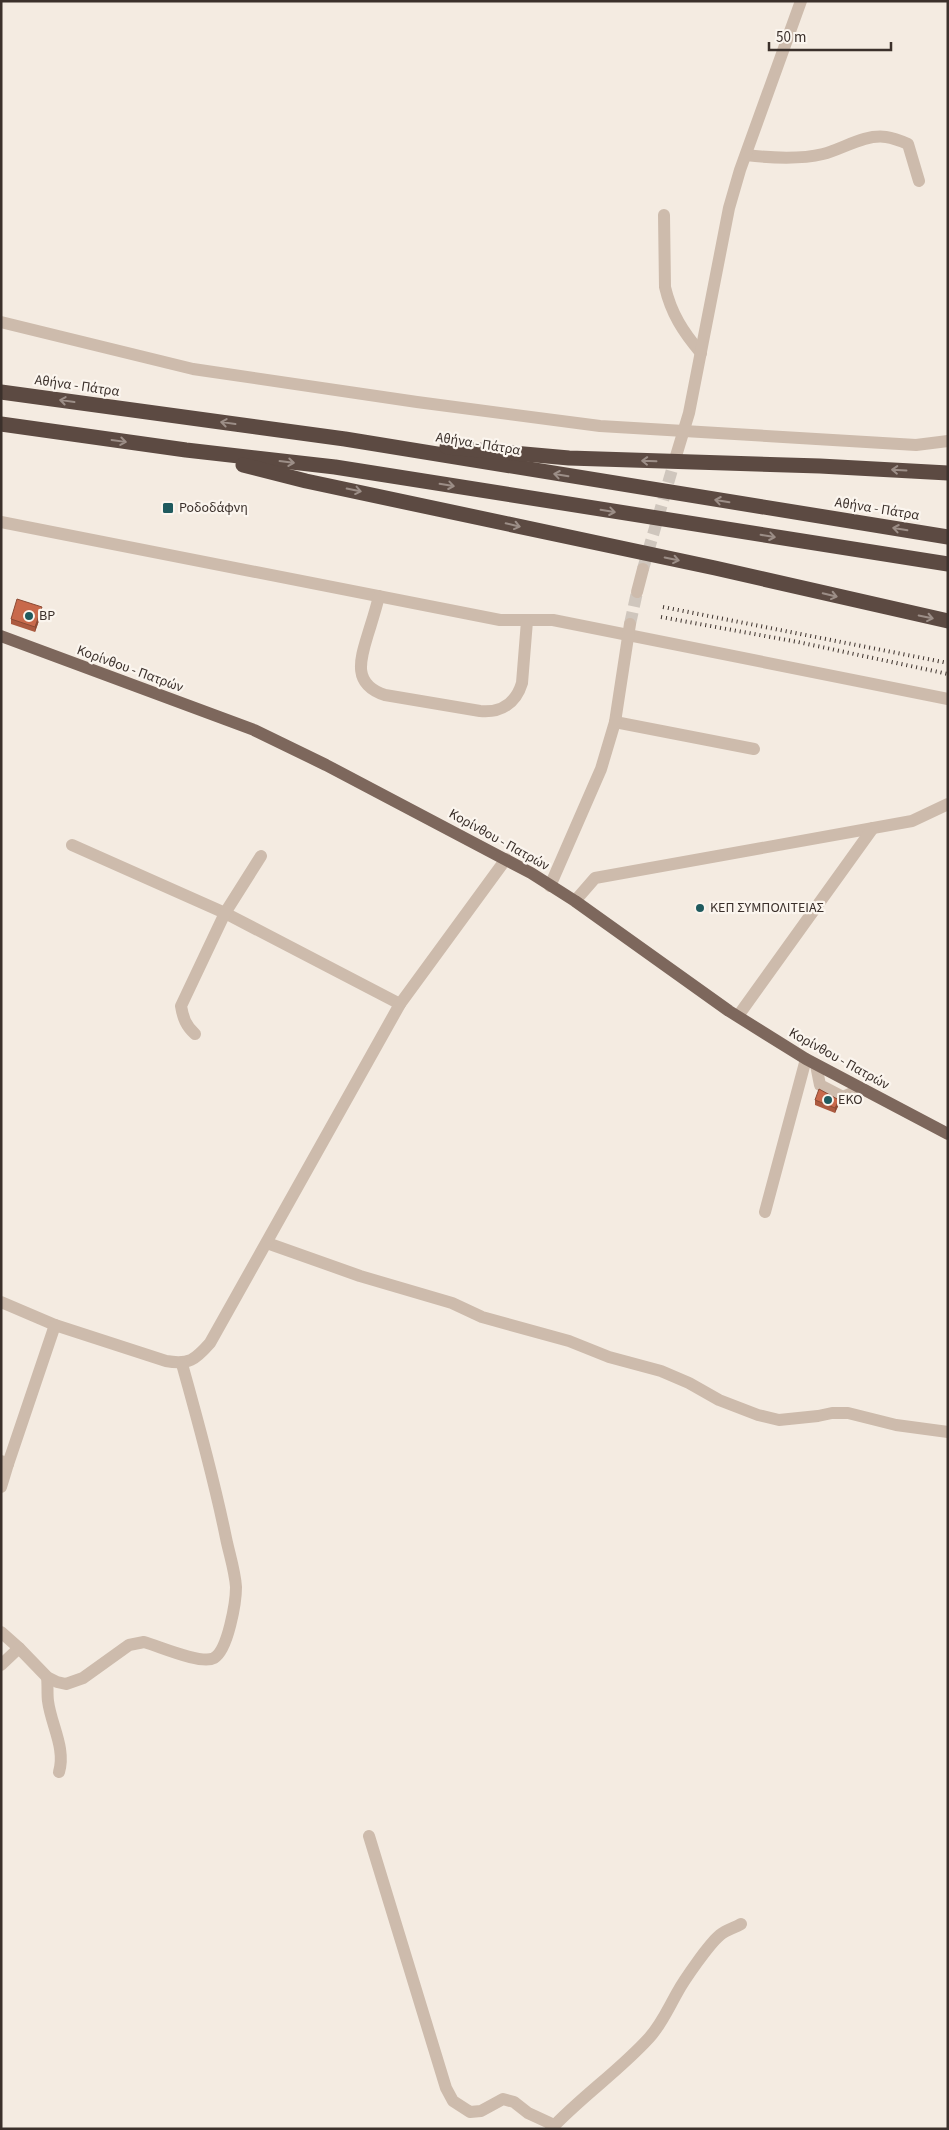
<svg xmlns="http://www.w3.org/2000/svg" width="949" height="2130" font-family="'Source Sans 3',sans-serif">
<rect width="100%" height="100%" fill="#f4ebe1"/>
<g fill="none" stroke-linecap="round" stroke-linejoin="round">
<!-- minor-tunnel -->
<g stroke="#cfc6bd" stroke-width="12" stroke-dasharray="12 6" stroke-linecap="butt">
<polyline points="643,569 676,456"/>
<polyline points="630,624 637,592"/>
</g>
<!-- minor -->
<g stroke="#cdbbac" stroke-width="12">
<path d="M746,155c25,3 52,5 77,-1 20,-5 41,-20 63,-17 7,1 15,4 22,7l11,37"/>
<path d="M664,215l1,72c6,26 18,45 36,66"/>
<polyline points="1,322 193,369 417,402 600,426 916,445 948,441"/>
<polyline points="676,456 689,413 729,208 740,170 801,1"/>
<polyline points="1,522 500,620 553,620 948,699"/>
<polyline points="637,592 643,569"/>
<path d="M379,596c-3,13 -7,25 -11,38 -8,26 -16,50 17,61l95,16c21,2 36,-8 42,-28l5,-62"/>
<polyline points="615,722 754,749"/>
<polyline points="72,845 225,913 400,1004"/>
<polyline points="550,886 601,769 615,722 630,624"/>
<polyline points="575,901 595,878 912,821 948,804"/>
<polyline points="738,1016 873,828"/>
<path d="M195,1034c-9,-8 -12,-16 -14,-28l44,-93 36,-57"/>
<polyline points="816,1065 820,1085 843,1097 861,1089"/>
<polyline points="765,1212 806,1059"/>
<polyline points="267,1243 360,1276 452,1303 482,1317 569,1341 609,1357 661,1371 689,1383 719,1400 758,1415 779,1420 818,1416 832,1413 848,1413 896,1425 948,1432"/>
<polyline points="1,1302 55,1325"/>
<polyline points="1,1461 8,1464 1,1487"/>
<path d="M8,1464l47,-139 111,36c23,4 29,-1 44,-18l190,-339 106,-145"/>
<polyline points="1,1632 19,1648 1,1665"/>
<path d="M19,1648l28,29 10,5 9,2 17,-6 46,-33 15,-3c15,4 57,23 70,16 14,-8 22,-56 22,-71 -1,-16 -7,-34 -10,-49 -12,-59 -28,-117 -44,-174"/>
<path d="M47,1677c1,8 0,17 1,24 3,24 18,47 11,71"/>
<polyline points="369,1836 446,2088 453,2101 470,2112 481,2111 503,2099 514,2102 528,2113 554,2125"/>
<path d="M551,2129c31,-33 68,-58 98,-91 12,-13 19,-29 28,-45 7,-13 32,-49 43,-58 6,-5 14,-7 21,-11"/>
</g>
<!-- major -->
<polyline stroke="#7d675c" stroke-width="12" points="1,636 254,730 326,765 531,873 575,901 729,1011 806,1059 948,1134"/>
<!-- highway -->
<g stroke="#5c4a42" stroke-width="15">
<polyline points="1,392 345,439 948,537"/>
<polyline points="1,424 186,450 335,467 948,564"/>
<polyline points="447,447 569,458 820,466 948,473"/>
<polyline points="243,465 306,481 715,568 948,621"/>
</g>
<!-- rail -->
<g stroke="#3b302b" stroke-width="4" stroke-dasharray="1 4" stroke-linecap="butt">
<polyline points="663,607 948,663"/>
<polyline points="661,617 798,642 948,674"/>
</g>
</g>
<!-- wall -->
<g fill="#ac5a40">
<polygon points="42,612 35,632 11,624 11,619"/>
<polygon points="815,1100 839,1104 835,1113 815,1105"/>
</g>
<!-- shaded-wall -->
<g fill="#8c4a34">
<polygon points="42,607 42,612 35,632 35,627"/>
<polygon points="839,1100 839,1104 835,1113 835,1108"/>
</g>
<!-- building -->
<g fill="#c8694b" stroke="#8c4a34">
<polygon points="17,599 42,607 35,627 11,619"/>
<polygon points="819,1089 839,1100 835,1108 815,1100"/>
</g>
<!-- one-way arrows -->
<defs><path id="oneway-shaft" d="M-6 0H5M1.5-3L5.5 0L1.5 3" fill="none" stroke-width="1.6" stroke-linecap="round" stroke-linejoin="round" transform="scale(1.25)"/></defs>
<g stroke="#9c8e87">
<use href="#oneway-shaft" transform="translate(67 401) rotate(-172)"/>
<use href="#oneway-shaft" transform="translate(228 423) rotate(-172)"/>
<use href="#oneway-shaft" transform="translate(119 441) rotate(8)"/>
<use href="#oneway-shaft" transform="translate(649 461) rotate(-178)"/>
<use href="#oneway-shaft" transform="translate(287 462) rotate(7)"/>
<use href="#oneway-shaft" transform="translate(899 470) rotate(-177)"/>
<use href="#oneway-shaft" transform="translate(561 475) rotate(-171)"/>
<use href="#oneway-shaft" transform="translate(447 485) rotate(9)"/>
<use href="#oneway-shaft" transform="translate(354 490) rotate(11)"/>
<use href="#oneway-shaft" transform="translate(722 501) rotate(-171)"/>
<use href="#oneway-shaft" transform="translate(608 511) rotate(9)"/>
<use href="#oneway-shaft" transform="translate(513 525) rotate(13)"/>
<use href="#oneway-shaft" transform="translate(900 529) rotate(-171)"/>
<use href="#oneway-shaft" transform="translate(768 536) rotate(9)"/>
<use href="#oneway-shaft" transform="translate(672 559) rotate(12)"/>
<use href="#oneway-shaft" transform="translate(830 595) rotate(13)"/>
<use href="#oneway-shaft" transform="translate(926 617) rotate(12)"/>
</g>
<!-- markers -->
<g fill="#1f5a5e" stroke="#fbf5ee" stroke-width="2">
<rect x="162" y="502" width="12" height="12" rx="2.5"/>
<circle cx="29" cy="616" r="5"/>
<circle cx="700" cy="908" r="5"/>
<circle cx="828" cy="1100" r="5"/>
</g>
<g text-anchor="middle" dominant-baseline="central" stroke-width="4.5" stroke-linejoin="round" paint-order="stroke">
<!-- street labels -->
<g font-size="14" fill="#3b302b" stroke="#fbf5ee">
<text transform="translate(77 386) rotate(8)">Αθήνα - Πάτρα</text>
<text transform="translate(478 444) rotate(9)">Αθήνα - Πάτρα</text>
<text transform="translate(877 509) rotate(9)">Αθήνα - Πάτρα</text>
<text transform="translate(130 669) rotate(20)">Κορίνθου - Πατρών</text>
<text transform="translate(499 840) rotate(29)">Κορίνθου - Πατρών</text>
<text transform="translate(839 1059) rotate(29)">Κορίνθου - Πατρών</text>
</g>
<!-- poi labels -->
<g font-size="14" fill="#3b302b" stroke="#fbf5ee" text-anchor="start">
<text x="179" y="508">Ροδοδάφνη</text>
<text x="39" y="616">BP</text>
<text x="710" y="908">ΚΕΠ ΣΥΜΠΟΛΙΤΕΙΑΣ</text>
<text x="838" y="1100">EKO</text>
</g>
</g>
<!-- border -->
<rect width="949" height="2130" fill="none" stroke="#3b302b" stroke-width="5"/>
<!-- scale -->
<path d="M769 42v8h122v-8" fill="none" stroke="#3b302b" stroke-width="2.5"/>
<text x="776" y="42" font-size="15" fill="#3b302b" stroke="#fbf5ee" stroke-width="4" paint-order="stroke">50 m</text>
</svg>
